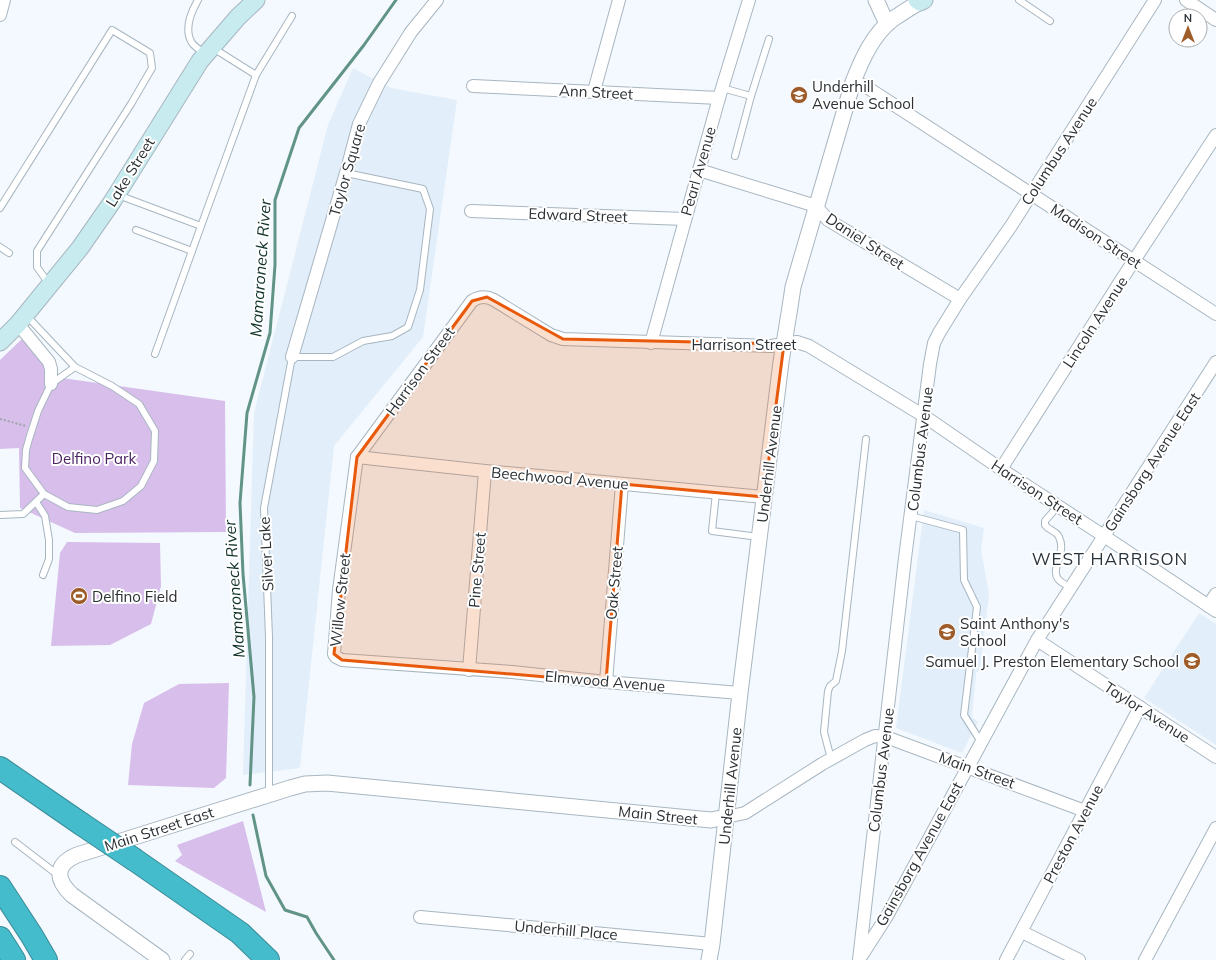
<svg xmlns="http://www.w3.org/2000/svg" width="1216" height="960" font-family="Mulish,sans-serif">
<rect width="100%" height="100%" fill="#f3f9fe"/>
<!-- built -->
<g fill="#e2eef9">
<polygon points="353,68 391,88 457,100 423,337 334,446 300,768 243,775 254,413 328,125"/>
<polygon points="924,510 984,528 981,550 989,594 980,670 976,673 972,717 978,722 962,753 896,728"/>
<polygon points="1199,613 1216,624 1216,745 1144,698"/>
</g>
<!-- green -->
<g fill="#d8beeb">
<polygon points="23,338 55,377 225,401 226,532 75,533 20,508 19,448 0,449 0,360"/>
<polygon points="67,542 160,543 161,586 151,624 110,645 51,646 60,553"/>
<polygon points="229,683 226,778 214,788 128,785 132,744 144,703 179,684"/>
<polygon points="243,821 266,912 175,861 182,855 177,845"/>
</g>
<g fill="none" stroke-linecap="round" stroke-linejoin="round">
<!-- stream -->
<g stroke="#619486" stroke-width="3">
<polyline points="250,785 254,697 243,574 240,503 247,413 270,333 275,265 275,200 299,128 364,45 396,0"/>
<polyline points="253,815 266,876 285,910 307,917 316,933 334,960"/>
</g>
<defs>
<g id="service">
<path d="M198,0c-7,12 -14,30 -6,43 3,4 9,8 13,11"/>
<polyline points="1019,0 1050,21"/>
<polyline points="213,48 256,75"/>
<polyline points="722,88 751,96 735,156"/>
<polyline points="751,96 769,39"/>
<polyline points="118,195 201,226 155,354"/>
<polyline points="0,208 112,30 150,53 152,68 131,104 37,251 37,267 49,284"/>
<polyline points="201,226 256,75 292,16"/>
<polyline points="136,230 192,251"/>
<polyline points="0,247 9,253"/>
<polyline points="26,315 75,367 112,386 139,404 155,431 154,461 141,486 123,501 97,510 68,507 44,494 25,468 26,450 29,439 38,411 51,384 75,367"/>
<polyline points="716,493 712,531 759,537"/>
<polyline points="36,502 45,516 49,540 49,559 43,575"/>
<path d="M1058,506l-13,15v4c4,6 11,5 14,12 8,16 -9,31 -1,42 3,4 9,6 13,9"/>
<polyline points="0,515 23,514 44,494"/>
<polyline points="911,516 963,530 964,580 977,607 964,715 981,742"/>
<polyline points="831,759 824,732 828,691 830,686 836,681 842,651 866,439"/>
<polyline points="269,794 269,637 264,508 292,357 333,357 363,341 392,336 408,327 420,290 430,209 423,189 346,173"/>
<polyline points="15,842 58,875"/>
<polyline points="185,960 190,954"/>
</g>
<g id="minor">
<polyline points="1186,0 1216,20"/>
<polyline points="0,15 4,0"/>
<polyline points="853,82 865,86 1216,314"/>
<polyline points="473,86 719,98"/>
<polyline points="594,91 619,0"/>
<polyline points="699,170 816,206 828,220 960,299"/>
<polyline points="471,211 685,219"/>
<polyline points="18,324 49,362 51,369 51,384"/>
<polyline points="651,343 719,98 749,0"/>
<polyline points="292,357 346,173 359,124 379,83 411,32 437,0"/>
<path d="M357,457l115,-156c8,-5 14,-5 22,-1l57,35 12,4 208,7 26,-4 12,4 115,70 77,53 103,67 112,75"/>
<polyline points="357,457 339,590 334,654 336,657 342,660 512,672 606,682 740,693"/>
<polyline points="357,457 485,471 764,497"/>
<polyline points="1001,469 1120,282 1216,135"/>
<polyline points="1208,606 1216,594"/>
<polyline points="1037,640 1216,757"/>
<polyline points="469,670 485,471"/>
<polyline points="606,682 622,484"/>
<polyline points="726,817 745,813 822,764 865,740 875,736 886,737 1085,811"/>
<polyline points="420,917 712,944"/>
<polyline points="1022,932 1079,960"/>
<polyline points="862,955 887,916 1037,640 1216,362"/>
<polyline points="859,960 905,558 930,364 934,343 939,333 960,299 1011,226 1155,0"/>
<polyline points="1006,960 1140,707"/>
<polyline points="1145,960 1216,828"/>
</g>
<g id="tertiary">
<polyline points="876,0 887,24"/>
<path d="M162,960l-90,-65c-16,-15 -18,-30 5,-40l213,-67 15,-4 22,-1 384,37 15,-3"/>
<path d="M709,960l3,-16 28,-251 41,-331 9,-55 3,-20 9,-31 51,-174c9,-23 20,-48 40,-63 9,-6 18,-12 27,-17"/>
</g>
<g id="secondary">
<polyline points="917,0 920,2 924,0"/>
<polyline points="0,342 18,324 80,248 112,202 200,61 238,17 256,0"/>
</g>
<g id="motorway">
<polyline points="0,768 80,823"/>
<polyline points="135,860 240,933 268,960"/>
<polyline points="0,887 32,936 46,960"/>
<polyline points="0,938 14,960"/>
</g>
</defs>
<!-- service casing -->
<use href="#service" stroke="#a8b6c1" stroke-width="8"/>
<!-- minor casing -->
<use href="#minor" stroke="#a8b6c1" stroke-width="14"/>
<!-- tertiary casing -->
<use href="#tertiary" stroke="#a8b6c1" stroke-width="17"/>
<!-- secondary casing -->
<use href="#secondary" stroke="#a8b6c1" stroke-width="19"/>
<!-- motorway casing -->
<use href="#motorway" stroke="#3b8b96" stroke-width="24"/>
<!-- path -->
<polyline stroke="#9ea4a9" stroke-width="2" stroke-dasharray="2 2" stroke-linecap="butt" points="0,419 26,426"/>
<!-- service -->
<use href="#service" stroke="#fff" stroke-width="6"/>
<!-- minor -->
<use href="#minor" stroke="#fff" stroke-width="12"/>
<!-- tertiary -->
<use href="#tertiary" stroke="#fff" stroke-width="15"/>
<!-- secondary -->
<use href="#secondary" stroke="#c7ebef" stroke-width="17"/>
<!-- motorway -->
<use href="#motorway" stroke="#44bccb" stroke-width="22"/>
<defs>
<polyline id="motorway-bridge" points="80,823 135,860"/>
</defs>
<!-- motorway-bridge casing -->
<use href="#motorway-bridge" stroke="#3b8b96" stroke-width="24" stroke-linecap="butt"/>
<!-- motorway-bridge -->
<use href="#motorway-bridge" stroke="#44bccb" stroke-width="22"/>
</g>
<!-- marked area -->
<path fill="#e8590c" fill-opacity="0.2" stroke="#e8590c" stroke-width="3" stroke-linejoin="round" d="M487,297l76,42 221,5 -20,153 -142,-13 -16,198 -264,-22 -8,-6 23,-197 115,-156z"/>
<!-- icons -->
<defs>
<symbol id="school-disc" viewBox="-11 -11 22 22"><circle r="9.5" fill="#9e5c2a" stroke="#fff"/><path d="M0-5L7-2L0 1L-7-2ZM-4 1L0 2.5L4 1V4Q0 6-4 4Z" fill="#fff"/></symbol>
<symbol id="stadium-disc" viewBox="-11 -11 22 22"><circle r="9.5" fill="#9e5c2a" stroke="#fff"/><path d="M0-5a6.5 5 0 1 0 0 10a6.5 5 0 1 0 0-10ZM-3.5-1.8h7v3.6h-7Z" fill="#fff"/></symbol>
</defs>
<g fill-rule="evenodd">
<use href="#school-disc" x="789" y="85" width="20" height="20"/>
<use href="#stadium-disc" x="69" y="586" width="20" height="20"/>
<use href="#school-disc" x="937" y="622" width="20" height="20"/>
<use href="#school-disc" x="1182" y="651" width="20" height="20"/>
</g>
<g text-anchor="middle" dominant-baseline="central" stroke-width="4" stroke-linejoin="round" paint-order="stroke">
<!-- poi labels -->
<g font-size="15" fill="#2a3034" stroke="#fff" text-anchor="start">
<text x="812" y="86">Underhill<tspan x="812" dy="17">Avenue School</tspan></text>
<text x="92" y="596">Delfino Field</text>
<text x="960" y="623">Saint Anthony's<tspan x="960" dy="17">School</tspan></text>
<text x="1179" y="661" text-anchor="end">Samuel J. Preston Elementary School</text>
</g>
<!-- street labels -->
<g font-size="15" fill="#2a3034" stroke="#fff">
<text transform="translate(596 92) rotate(3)">Ann Street</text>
<text transform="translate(1059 151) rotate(-57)">Columbus Avenue</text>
<text transform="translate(347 170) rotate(-74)">Taylor Square</text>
<text transform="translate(698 171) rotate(-74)">Pearl Avenue</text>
<text transform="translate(130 172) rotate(-58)">Lake Street</text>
<text transform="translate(578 215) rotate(2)">Edward Street</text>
<text transform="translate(1096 236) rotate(33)">Madison Street</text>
<text transform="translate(865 241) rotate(33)">Daniel Street</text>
<text transform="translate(1095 322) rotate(-57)">Lincoln Avenue</text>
<text x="744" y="344">Harrison Street</text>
<text transform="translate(420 371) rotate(-54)">Harrison Street</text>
<text transform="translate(920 449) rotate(-83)">Columbus Avenue</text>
<text transform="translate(1152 462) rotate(-57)">Gainsborg Avenue East</text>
<text transform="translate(769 464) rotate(-83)">Underhill Avenue</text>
<text transform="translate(560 478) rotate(5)">Beechwood Avenue</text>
<text transform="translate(1037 492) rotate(33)">Harrison Street</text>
<text transform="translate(266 554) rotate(-93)">Silver Lake</text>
<text transform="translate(477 570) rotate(-85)">Pine Street</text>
<text transform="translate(614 583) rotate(-85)">Oak Street</text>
<text transform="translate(340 600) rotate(-84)">Willow Street</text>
<text transform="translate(605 681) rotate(5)">Elmwood Avenue</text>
<text transform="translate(1147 712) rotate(33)">Taylor Avenue</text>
<text transform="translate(881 770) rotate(-83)">Columbus Avenue</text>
<text transform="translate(977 770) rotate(20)">Main Street</text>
<text transform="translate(730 786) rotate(-84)">Underhill Avenue</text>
<text transform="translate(658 815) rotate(6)">Main Street</text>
<text transform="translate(159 829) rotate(-18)">Main Street East</text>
<text transform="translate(1073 834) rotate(-62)">Preston Avenue</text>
<text transform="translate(919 854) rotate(-61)">Gainsborg Avenue East</text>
<text transform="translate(566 930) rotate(5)">Underhill Place</text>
</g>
<!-- park labels -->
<g font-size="15" fill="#4a2361" stroke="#fff">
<text x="94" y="458">Delfino Park</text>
</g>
<!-- water labels -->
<g font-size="16" font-style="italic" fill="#10332a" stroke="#fff">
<text transform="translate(260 268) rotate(-86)">Mamaroneck River</text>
<text transform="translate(234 589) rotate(-94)">Mamaroneck River</text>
</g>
<!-- quarter labels -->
<g font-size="17" letter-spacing="1" fill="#29343d" stroke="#fff">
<text x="1110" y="558">WEST HARRISON</text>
</g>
</g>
<!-- north arrow -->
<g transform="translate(1188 28)"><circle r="19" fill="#ffffff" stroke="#aaacae"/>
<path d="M0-3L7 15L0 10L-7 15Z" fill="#9e5c2a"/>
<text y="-6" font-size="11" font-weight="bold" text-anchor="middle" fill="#2a3034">N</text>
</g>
</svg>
